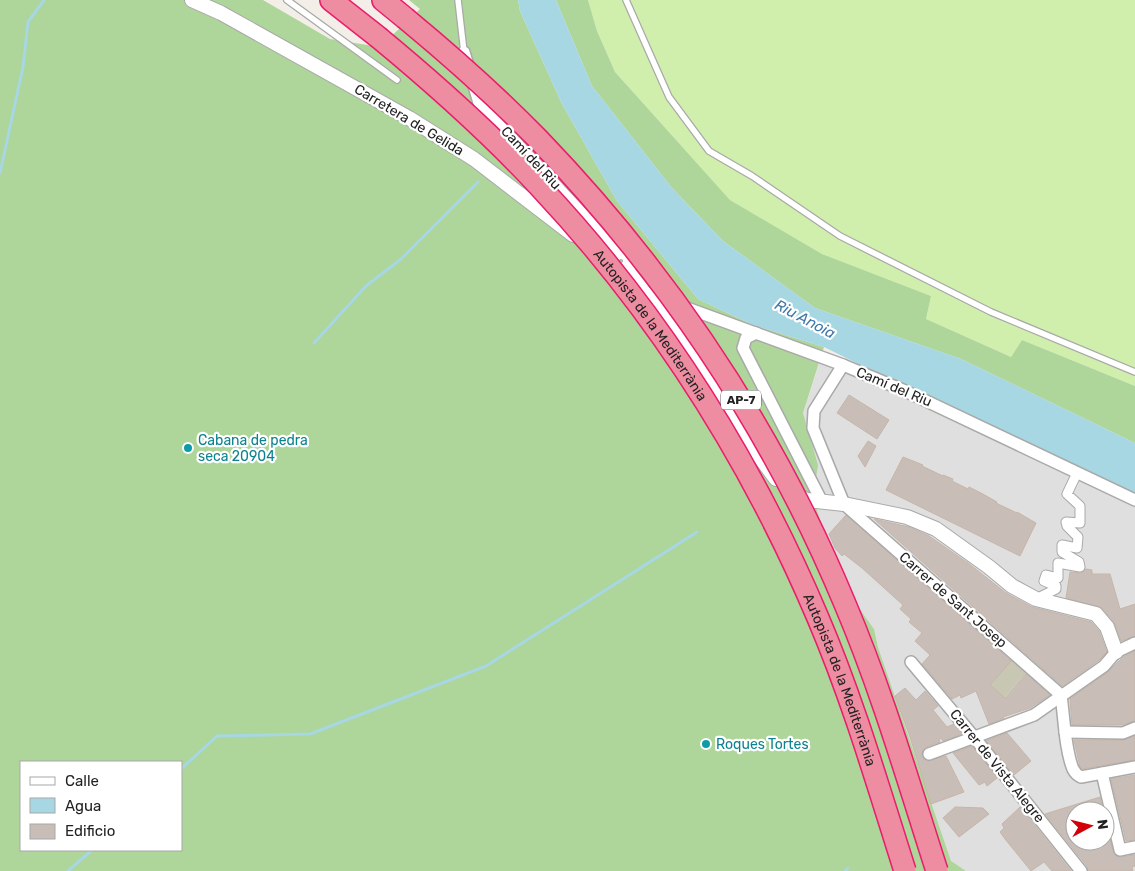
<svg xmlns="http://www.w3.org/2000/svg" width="1135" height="871" font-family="Rubik,sans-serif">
<rect width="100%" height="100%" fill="#f3efe8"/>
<!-- residential -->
<path fill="#e0dfdf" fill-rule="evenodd" d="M822,355l313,144v372h-169l-15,-9 -73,-215 -4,-18 -15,-21 -19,-39 -16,-38 -11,-33 -10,-85zM1075,811h30v30h-30z"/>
<!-- construction -->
<polygon fill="#c8c7b3" points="1013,657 1028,671 1004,698 990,685"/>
<!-- grass -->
<polygon fill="#d0efac" points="588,0 1135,0 1135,386 1022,340 1011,357 926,319 931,296 822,254 730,200 615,72 597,31"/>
<!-- forest -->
<g fill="#aed59a" fill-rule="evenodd">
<path d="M0,0h263l67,39 50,8 40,-38 -11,-9h109l2,11 42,93 55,97 81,98 55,26 71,22 -21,66 15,52 -5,33 11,33 16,38 19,39 15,21 4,18 73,214 15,10h-966zM21,762h160v88h-160z"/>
<polygon points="556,0 588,0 597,31 615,72 730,200 822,254 931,296 926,319 1011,357 1022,340 1135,386 1135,443 961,359 815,308 723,241 672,188 592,86"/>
</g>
<!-- water -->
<polygon fill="#a6d7e3" points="518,0 556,0 592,86 672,188 723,241 815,308 961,359 1135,443 1135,494 899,384 824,347 753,325 698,299 617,201 562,104 520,11"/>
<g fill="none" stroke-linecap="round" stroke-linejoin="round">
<!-- stream -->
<g stroke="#a6d7e3" stroke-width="3">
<polyline points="0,173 23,67 28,22 44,0"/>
<polyline points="314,343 366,286 401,259 478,182"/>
<polyline points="181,769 217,736 310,734 486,666 697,532"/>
<polyline points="68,871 92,850"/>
<polyline points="845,871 848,868"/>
</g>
</g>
<!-- building -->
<g fill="#c8beb7" stroke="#c6b5a9">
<polygon points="849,395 889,420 877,439 837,413"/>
<polygon points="868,441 876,446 865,467 858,456"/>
<polygon points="903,457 923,465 922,466 943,476 943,475 953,479 952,481 968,489 969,487 981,493 997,502 996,503 1017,513 1017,512 1036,523 1020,556 886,490"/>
<polygon points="846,515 1011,661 990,685 1005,698 1026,674 1050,695 1030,708 1003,717 1004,718 989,724 976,691 961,698 960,695 952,699 922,664 930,655 915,641 922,633 909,622 911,619 900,609 903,605 862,568 844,554 842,556 835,548 829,534"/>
<polygon points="874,519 909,527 929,536 968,563 1006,593 1032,607 1091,622 1099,631 1107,652 1099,660 1062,686"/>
<polygon points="1086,569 1092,570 1092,574 1110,574 1120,609 1135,604 1135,636 1121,641 1114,622 1102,608 1066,598 1070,572 1081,573"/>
<polygon points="1135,651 1135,721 1122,725 1072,725 1070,699 1108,672 1123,657"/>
<polygon points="905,688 916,700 925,691 938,706 933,710 947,727 954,724 962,734 943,741 941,738 939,740 940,742 926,747 922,752 922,757 928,761 946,756 964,792 931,804 910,737 895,696"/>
<polygon points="1007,733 1031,761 1014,775 986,741"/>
<polygon points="1135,736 1135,760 1082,769 1080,767 1074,740 1123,740"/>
<polygon points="972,746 997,778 987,786 985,782 979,785 953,753"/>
<polygon points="1135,775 1135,840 1126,841 1111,779"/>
<polygon points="1100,797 1103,811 1075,811 1075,841 1105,841 1105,819 1114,855 1121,857 1135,855 1135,866 1132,867 1133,871 1088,871 1087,866 1045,814"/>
<polygon points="955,807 983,808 989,814 959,837 943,818"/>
<polygon points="1020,807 1071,871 1052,871 1044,862 1031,871 1005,839 1000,832 1004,828 1002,824"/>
</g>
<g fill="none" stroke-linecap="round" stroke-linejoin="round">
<defs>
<g id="service">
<polyline points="287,0 397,80"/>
<polyline points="458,0 464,52"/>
<polyline points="626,0 669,97 709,151 752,176 840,236 991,312 1135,372"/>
</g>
<polyline id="pedestrian" points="1036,599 1056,589 1056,586 1044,581 1046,575 1058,578 1058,563 1080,567 1079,562 1062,552 1062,545 1077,548 1078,537 1067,526 1066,522 1080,523 1080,506 1067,494 1077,473"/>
<g id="minor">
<polyline points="464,52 479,103 619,253"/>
<polyline points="646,293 843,365 903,390 1135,500"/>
<polyline points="756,333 746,338 743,348 822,502"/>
<polyline points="843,365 814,411 813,428 844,504 1061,695"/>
<polyline points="911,662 974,737 1081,871"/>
<path d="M1061,695c3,21 4,55 12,74 2,4 4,6 8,8l54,-10"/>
<polyline points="1065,732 1123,733 1135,728"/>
<polyline points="929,754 1034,715 1104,666 1116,652 1135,643"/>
<polyline points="1102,773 1120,850 1135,847"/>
</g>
<g id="tertiary">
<polyline points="192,0 221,13 409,118 474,159 573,235"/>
<circle cx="621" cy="261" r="9"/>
<polyline points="626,269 702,367 753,448 776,479"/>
<polyline points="792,493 807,500 844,504 907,517 936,529 989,567 1012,586 1036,599 1096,614 1107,627 1116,652"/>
</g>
<g id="motorway">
<polyline points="331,0 378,37"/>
<polyline points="383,0 405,18"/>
</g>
</defs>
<!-- service casing -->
<use href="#service" stroke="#a9a9a9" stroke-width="8"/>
<!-- pedestrian casing -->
<use href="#pedestrian" stroke="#a9a9a9" stroke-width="11"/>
<!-- minor casing -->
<use href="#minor" stroke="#a9a9a9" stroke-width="14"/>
<!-- tertiary casing -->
<use href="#tertiary" stroke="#a9a9a9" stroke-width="16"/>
<!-- motorway casing -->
<use href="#motorway" stroke="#e91d6b" stroke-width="24"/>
<!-- service -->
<use href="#service" stroke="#fff" stroke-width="5.5"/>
<!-- pedestrian -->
<use href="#pedestrian" stroke="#fff" stroke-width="9"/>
<!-- minor -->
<use href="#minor" stroke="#fff" stroke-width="11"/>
<!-- tertiary -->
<use href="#tertiary" stroke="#fff" stroke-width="14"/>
<!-- motorway -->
<use href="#motorway" stroke="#ee8ca2" stroke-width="21"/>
<defs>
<g id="motorway-bridge">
<path d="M405,18c46,38 91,78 133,121 130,135 235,292 307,465 37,87 63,177 92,267"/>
<path id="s1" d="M378,37c57,47 112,96 163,151 117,125 210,272 277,430 35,82 60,168 87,253"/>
</g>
</defs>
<!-- motorway-bridge casing -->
<use href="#motorway-bridge" stroke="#e91d6b" stroke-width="24" stroke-linecap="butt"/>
<!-- motorway-bridge -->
<use href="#motorway-bridge" stroke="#ee8ca2" stroke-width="21"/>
</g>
<!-- markers -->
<g fill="#0f9aa8" stroke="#fff" stroke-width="2">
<circle cx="188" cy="448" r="5"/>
<circle cx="706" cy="744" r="5"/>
</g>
<g text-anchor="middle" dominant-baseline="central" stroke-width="4.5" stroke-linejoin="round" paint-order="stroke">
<!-- shield labels -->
<rect fill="#fff" stroke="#646464" stroke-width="1" x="721" y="390.5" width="40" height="19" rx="4"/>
<g font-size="12" font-weight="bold" fill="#222">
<text x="741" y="400">AP-7</text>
</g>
<!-- street labels -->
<g font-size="14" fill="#222" stroke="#fff">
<text transform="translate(409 120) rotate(31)">Carretera de Gelida</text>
<text transform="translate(531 158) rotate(47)">Camí del Riu</text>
<text stroke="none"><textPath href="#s1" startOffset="398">Autopista de la Mediterrània</textPath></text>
<text transform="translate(894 387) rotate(23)">Camí del Riu</text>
<text transform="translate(953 600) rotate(41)">Carrer de Sant Josep</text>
<text stroke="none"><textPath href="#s1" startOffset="802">Autopista de la Mediterrània</textPath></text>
<text transform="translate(997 766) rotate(51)">Carrer de Vista Alegre</text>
</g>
<!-- culture labels -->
<g font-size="14" fill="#0d838f" stroke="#fff" text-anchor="start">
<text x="198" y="440">Cabana de pedra<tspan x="198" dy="16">seca 20904</tspan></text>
<text x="716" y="744">Roques Tortes</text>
</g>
<!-- water labels -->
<g font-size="15" font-style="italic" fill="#4179a9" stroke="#fff">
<text transform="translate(805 319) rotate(28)">Riu Anoia</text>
</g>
</g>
<!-- legend -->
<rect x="20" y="761" width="162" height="90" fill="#ffffff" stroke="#a7a7a7"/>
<rect x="30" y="777" width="25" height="8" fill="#ffffff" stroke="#a7a7a7"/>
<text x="65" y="786" font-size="15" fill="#222222">Calle</text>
<rect x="30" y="798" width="25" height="15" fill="#a6d7e3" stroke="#a7a7a7"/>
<text x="65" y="811" font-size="15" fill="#222222">Agua</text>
<rect x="30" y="824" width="25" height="15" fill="#c8beb7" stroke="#a7a7a7"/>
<text x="65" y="836" font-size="15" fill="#222222">Edificio</text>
<!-- north arrow -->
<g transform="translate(1090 826) rotate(83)"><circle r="24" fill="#ffffff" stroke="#a7a7a7"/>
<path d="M0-4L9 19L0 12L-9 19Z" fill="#d40009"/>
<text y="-8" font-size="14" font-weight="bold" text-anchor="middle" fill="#222222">N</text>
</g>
</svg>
